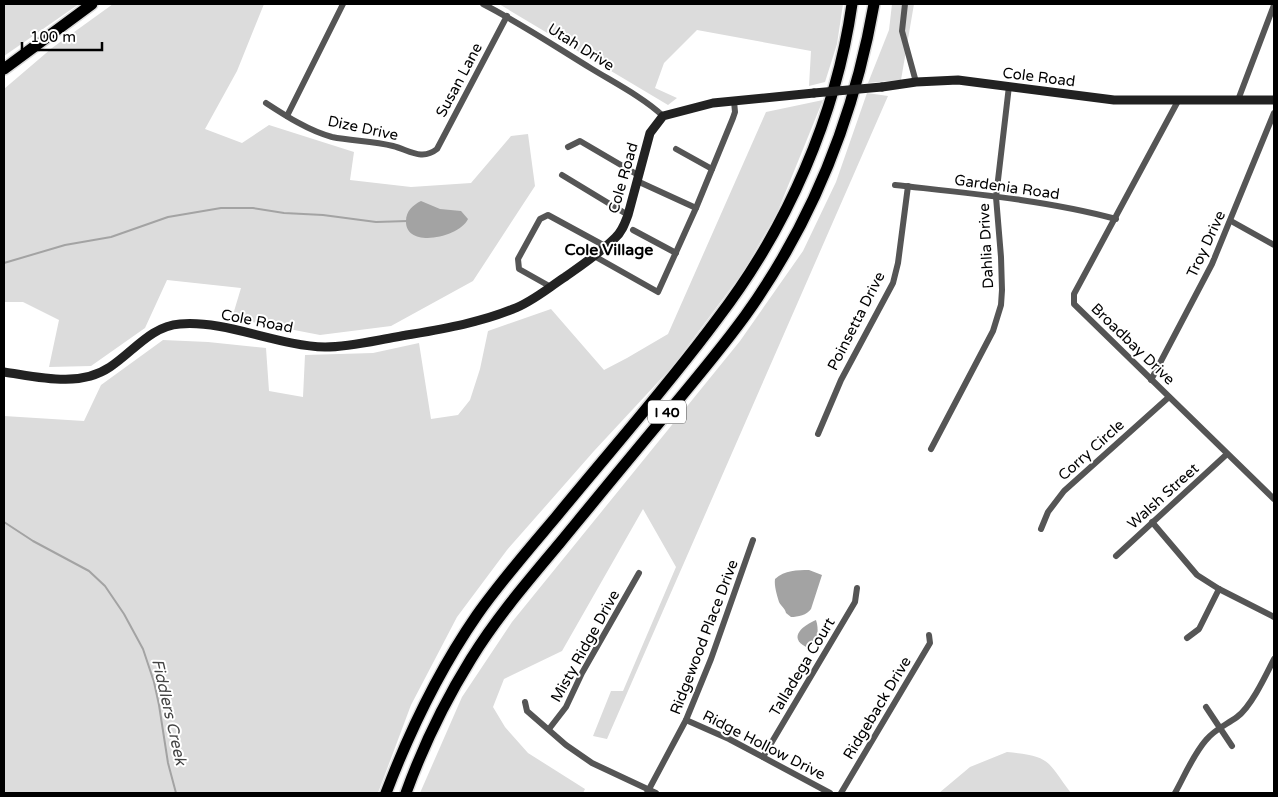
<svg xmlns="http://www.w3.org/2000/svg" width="1278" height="797" font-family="'Varela Round',sans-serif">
<rect width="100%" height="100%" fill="#fff"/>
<!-- green -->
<g fill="#dcdcdc">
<polygon points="4,4 79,4 4,56"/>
<polygon points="113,4 264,4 237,71 205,129 242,143 269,125 354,152 350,180 411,187 471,183 511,136 528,134 535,186 473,281 391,326 320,335 232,318 241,288 167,280 145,328 91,366 49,367 59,320 23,302 4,302 4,89 52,48"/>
<polygon points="499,4 843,4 837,44 825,82 809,86 811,51 697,30 664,63 655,88 677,98 668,105"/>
<polygon points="892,4 914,4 901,80 868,83 889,30"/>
<polygon points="867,93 888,96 607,739 593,736 611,691 623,691 676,567 643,509 562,651 504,679 493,707 505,727 528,753 585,789 583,793 420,793 462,697 512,622 740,341 803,251 836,182"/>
<polygon points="823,100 777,213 743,272 672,367 594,451 507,550 457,617 411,705 378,793 4,793 4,416 84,421 101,385 163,340 208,342 266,348 269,391 303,397 305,355 373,353 419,343 431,419 458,415 470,400 480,369 488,331 551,309 604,370 627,358 668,334 766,112"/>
<path d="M1007,752c44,4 39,8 64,41h-132l31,-26z"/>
</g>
<!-- water -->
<g fill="#a3a3a3">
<path d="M421,201l19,8 21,2 7,8c-9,19 -63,30 -62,2 0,-10 7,-16 15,-20z"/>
<path d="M809,570l13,5 -11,34c-4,6 -13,8 -20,8l-5,-4c-1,-5 -5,-7 -7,-11 -2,-7 -5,-16 -4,-23 10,-9 22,-9 34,-9z"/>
<path d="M816,620c3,9 2,19 -4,26l-6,1c-19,-10 -2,-22 10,-27z"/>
</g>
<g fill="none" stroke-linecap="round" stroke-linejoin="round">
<!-- stream -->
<g stroke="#a3a3a3" stroke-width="2">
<polyline points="4,263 65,245 111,237 168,217 221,208 253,208 284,213 323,215 376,222 408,221"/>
<polyline points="4,522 33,541 89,571 105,586 124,614 143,649 154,682 159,705 168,763 176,793"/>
</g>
<defs>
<g id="highway">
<polyline points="4,69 92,4"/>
<path d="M386,793c24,-63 53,-123 91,-178 24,-34 52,-66 79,-98 54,-66 111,-130 162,-199 69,-90 118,-202 134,-314"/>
<path d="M406,793c17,-47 39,-92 65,-134 25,-41 57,-78 88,-115 37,-45 73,-89 110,-133 26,-31 52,-62 76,-95 68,-95 109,-198 129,-312"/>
</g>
</defs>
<!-- highway casing -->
<use href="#highway" stroke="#dbdbdb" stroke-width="14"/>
<!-- street -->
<g stroke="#555" stroke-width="6">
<path d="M483,4c37,19 73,43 109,65 23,14 52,29 71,47"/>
<polyline points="905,4 902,31 916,82"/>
<polyline points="1238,100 1274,5"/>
<polyline points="1178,101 1074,294 1074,304 1274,499"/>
<path d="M266,103c20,13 43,28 66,34 20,4 41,4 61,9 16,4 29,15 44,3l70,-133"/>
<polyline points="287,116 343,4"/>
<polyline points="568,147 580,141 638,175"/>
<polyline points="676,149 712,169"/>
<polyline points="562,175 628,215"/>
<polyline points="637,181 696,208"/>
<path d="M895,185c71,8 151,15 221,34"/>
<polyline points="1231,221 1274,245"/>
<polyline points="633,230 676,253"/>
<polyline points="594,256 658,292 696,208 733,118 735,112 734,101"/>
<polyline points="551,287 519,269 518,259 540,219 548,215 605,246"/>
<polyline points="1151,380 1212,264 1274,113"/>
<polyline points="818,434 841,380 893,283 898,263 908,186"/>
<polyline points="931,449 993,331 1001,305 1002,290 1001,257 996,197 1009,86"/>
<polyline points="1152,522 1197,575 1219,589 1274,617"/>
<polyline points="1041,529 1048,512 1064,491 1169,397"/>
<polyline points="1116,556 1227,454"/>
<polyline points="1187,638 1199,629 1219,589"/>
<polyline points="525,702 527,711 566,745 592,763 656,793"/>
<polyline points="1206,707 1232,746"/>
<polyline points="686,720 729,739 830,793"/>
<polyline points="549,729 566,707 582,673 639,573"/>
<polyline points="763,757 855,602 857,588"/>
<polyline points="647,793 686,720 711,659 753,540"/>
<polyline points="841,793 930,643 929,635"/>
<path d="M1175,793c10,-18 18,-38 31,-53 9,-11 20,-15 31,-23 14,-10 29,-42 37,-58"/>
</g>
<!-- secondary -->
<g stroke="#222" stroke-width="9">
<polyline points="882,87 916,82 958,80 1114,100 1274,100"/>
<path d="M4,372c34,5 75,16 106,-5 23,-15 41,-41 70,-43 46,-4 98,22 145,23 24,0 48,-6 71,-10 39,-7 81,-13 117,-28 19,-7 35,-21 52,-32 17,-12 35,-24 50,-39 7,-6 10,-15 13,-23l22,-82 13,-17 50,-13 101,-10"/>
</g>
<!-- highway -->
<use href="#highway" stroke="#000" stroke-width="11"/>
<!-- secondary-bridge -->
<polyline stroke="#222" stroke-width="9" points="814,93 882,87"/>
</g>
<g text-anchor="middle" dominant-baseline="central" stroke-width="4" stroke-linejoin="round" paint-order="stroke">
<!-- shield labels -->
<rect fill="#fff" stroke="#4c4c4c" stroke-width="1" x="648" y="400.5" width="38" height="23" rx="4"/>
<g font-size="14" font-weight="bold" fill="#000">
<text x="667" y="412">I 40</text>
</g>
<!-- street labels -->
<g font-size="15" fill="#000" stroke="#fff">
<text transform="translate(581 47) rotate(32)">Utah Drive</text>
<text transform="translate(1039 77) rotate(7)">Cole Road</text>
<text transform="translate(459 80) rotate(-62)">Susan Lane</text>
<text transform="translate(363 128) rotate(12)">Dize Drive</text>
<text transform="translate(623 178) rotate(-74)">Cole Road</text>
<text transform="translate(1007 187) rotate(8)">Gardenia Road</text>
<text transform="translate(1206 244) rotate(-65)">Troy Drive</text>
<text transform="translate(986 246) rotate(-93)">Dahlia Drive</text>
<text transform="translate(257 321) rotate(11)">Cole Road</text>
<text transform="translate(856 321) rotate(-63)">Poinsetta Drive</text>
<text transform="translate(1133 344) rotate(44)">Broadbay Drive</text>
<text transform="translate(1091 450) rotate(-42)">Corry Circle</text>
<text transform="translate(1163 496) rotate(-42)">Walsh Street</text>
<text transform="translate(704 637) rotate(-69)">Ridgewood Place Drive</text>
<text transform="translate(585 646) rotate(-61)">Misty Ridge Drive</text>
<text transform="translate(802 667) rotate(-59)">Talladega Court</text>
<text transform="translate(877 708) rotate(-59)">Ridgeback Drive</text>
<text transform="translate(764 745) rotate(27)">Ridge Hollow Drive</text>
</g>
<!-- neighbourhood labels -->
<g font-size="16" font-weight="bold" fill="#000" stroke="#fff">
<text x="609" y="250">Cole Village</text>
</g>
<!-- water labels -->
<g font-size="16" font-style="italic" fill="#444" stroke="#fff">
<text transform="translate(169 712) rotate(77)">Fiddlers Creek</text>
</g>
</g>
<!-- border -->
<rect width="1278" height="797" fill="none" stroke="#000000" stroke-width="10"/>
<!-- scale -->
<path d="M22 42v8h80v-8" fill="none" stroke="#000000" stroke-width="2.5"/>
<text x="30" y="42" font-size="15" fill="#000000" stroke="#ffffff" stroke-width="4" paint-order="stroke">100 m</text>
</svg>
